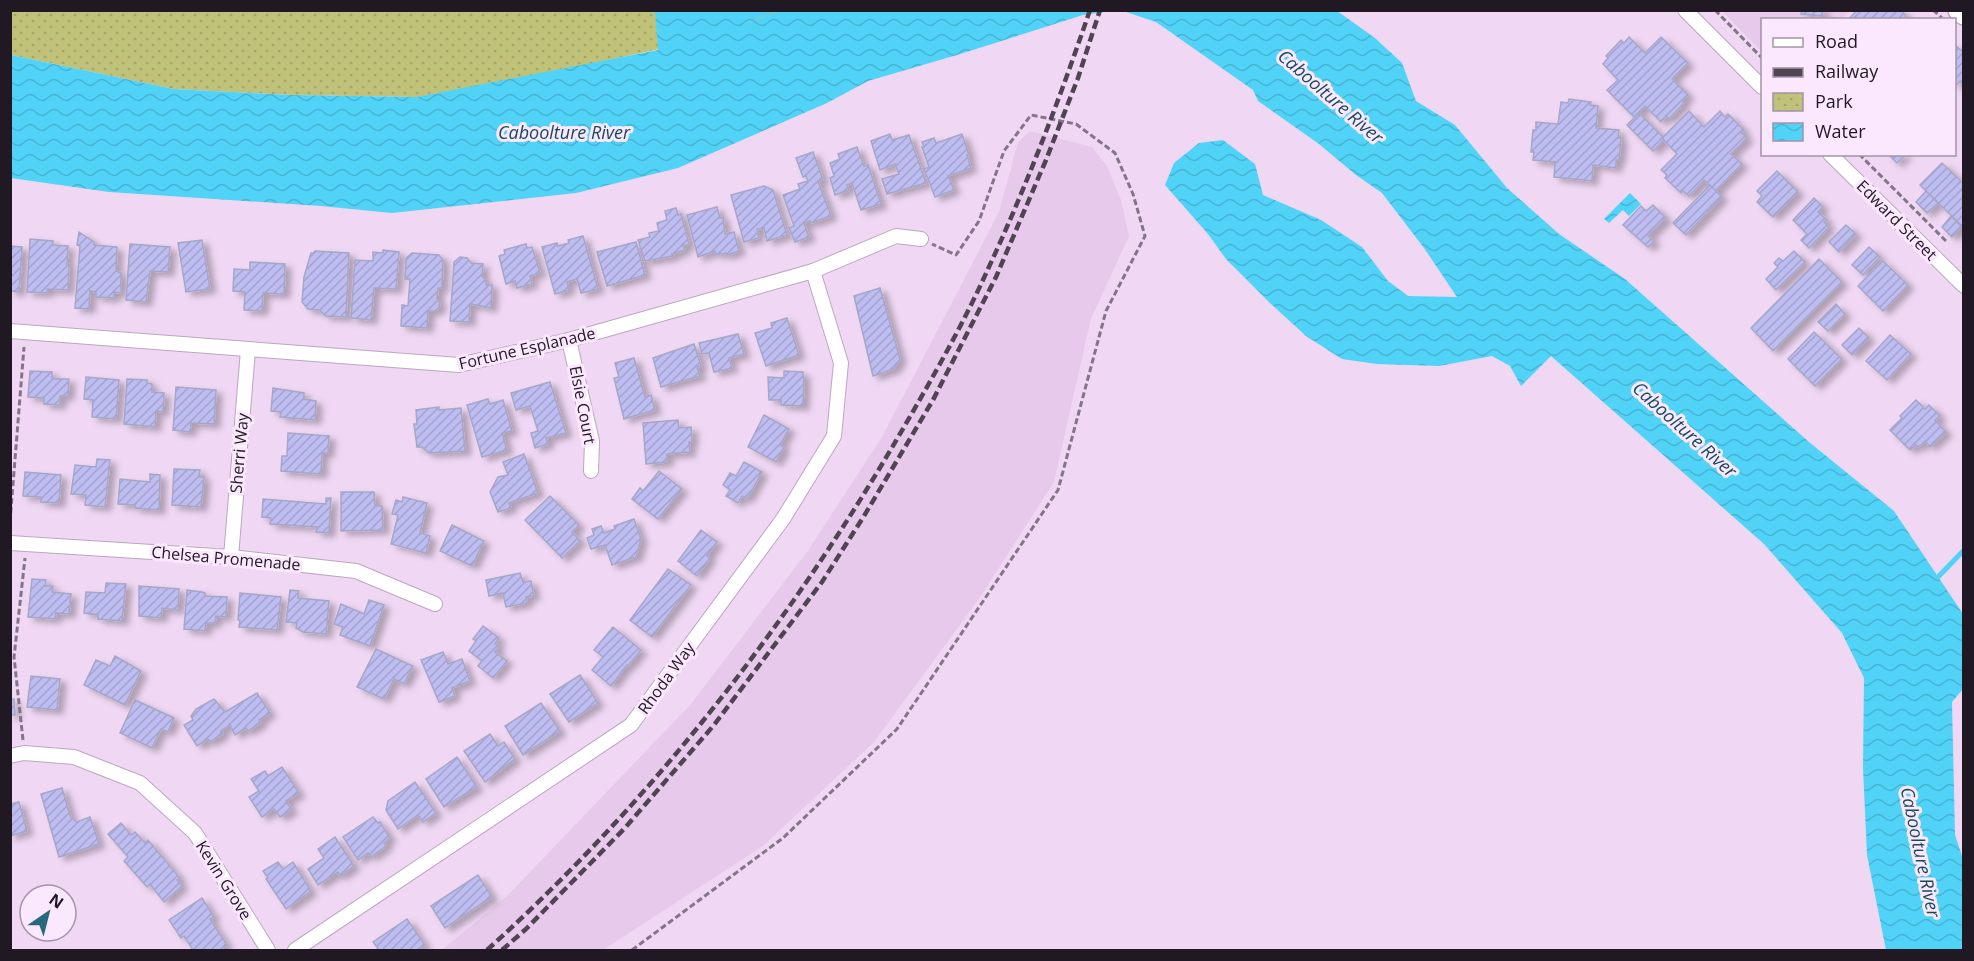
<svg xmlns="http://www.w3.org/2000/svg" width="1974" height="961" font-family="'Open Sans',sans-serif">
<defs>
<pattern id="park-dots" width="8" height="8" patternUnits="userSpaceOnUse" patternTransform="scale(1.5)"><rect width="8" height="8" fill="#bfc278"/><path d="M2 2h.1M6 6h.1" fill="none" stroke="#a4a668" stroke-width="1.8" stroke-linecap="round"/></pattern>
<pattern id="water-waves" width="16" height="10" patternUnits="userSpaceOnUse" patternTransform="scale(1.5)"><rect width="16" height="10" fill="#51d3f8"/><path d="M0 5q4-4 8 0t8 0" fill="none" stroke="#46b4d4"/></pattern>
<pattern id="building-hatch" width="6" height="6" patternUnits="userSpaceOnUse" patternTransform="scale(1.5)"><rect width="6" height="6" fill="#bebdf2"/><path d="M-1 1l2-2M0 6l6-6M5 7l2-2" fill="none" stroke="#a3a2cf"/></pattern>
<filter id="shadow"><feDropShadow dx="6" dy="4" stdDeviation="3" flood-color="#0004"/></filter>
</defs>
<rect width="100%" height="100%" fill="#f0d8f4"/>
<!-- built -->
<g fill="#e7caeb">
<polygon points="1722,11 1850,11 1841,19 1762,20 1762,52"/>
<polygon points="1030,131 1092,147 1107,166 1121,200 1129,236 1091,319 1054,482 979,599 874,742 763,846 603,950 442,950 508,895 690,705 807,552 882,437 999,212 1018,142"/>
</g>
<!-- park -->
<polygon fill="url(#park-dots)" points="11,11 782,11 705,39 549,73 418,97 292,95 174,89 11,55"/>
<!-- water -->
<g fill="url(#water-waves)">
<polygon points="782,10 1111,11 1083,15 957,55 868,81 827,103 678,168 576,193 392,213 321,206 109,192 11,178 11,55 174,89 292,95 417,97 658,50 655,11 777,11 744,24"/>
<polygon points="1123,11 1337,11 1375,38 1402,63 1416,101 1455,125 1507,188 1559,234 1625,279 1809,442 1894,511 1963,614 1963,689 1952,702 1955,835 1963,859 1963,950 1886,950 1867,855 1863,768 1864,678 1842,633 1764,544 1551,356 1521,386 1510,366 1492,356 1439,366 1377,364 1342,359 1306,336 1270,303 1226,259 1208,234 1165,185 1174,163 1199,143 1223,140 1255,164 1263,195 1321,220 1362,247 1388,281 1408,296 1457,297 1424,248 1382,193 1356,175 1319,144 1258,101 1253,90 1156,22"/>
<polygon points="1630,193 1641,204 1629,216 1623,210 1609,223 1604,219"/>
</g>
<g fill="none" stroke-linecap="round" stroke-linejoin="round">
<!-- stream -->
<polyline stroke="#51d3f8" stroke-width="5" points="1938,577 1964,550"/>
</g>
<!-- building -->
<g fill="url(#building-hatch)" stroke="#a6a6c6" stroke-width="1.5" filter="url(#shadow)">
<polygon points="1802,10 1823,10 1822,16 1801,14"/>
<polygon points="1857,10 1901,10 1906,16 1903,20 1848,20"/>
<polygon points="1629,37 1645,53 1661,37 1688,63 1672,79 1688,95 1682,101 1684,103 1669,119 1666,116 1661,122 1645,106 1634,117 1607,90 1618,80 1603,64 1608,58 1606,56 1621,40 1624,43"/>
<polygon points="1954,44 1962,51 1964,49 1964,85 1960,81 1956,86 1954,84"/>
<polygon points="1569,99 1591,102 1590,105 1598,106 1596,128 1619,130 1618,138 1621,138 1619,160 1616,160 1616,168 1593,165 1592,181 1554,177 1555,162 1533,160 1534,152 1531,152 1533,130 1536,130 1536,122 1558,124 1561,102 1568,103"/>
<polygon points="1689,111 1704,127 1720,111 1725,117 1728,114 1744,130 1741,132 1747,138 1731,154 1742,164 1715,191 1704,180 1689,196 1683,191 1681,193 1665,178 1667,175 1661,170 1677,154 1662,138"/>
<polygon points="1639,113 1663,137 1662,138 1664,140 1653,151 1627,125"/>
<polygon points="890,134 892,140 909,135 926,183 887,194 882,179 899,174 895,164 880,170 871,141"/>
<polygon points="962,134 969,155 967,155 971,168 948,176 954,190 935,197 924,169 929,167 922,147 924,147 922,142 934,138 936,143"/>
<polygon points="857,147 864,166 868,165 881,204 861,210 852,183 847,185 849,190 835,195 830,178 834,176 830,163 840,159 838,154"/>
<polygon points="813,152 823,180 818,181 831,216 811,223 810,221 804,223 809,237 795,242 789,228 794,226 783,195 800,189 798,184 808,181 806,176 803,177 796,158"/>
<polygon points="1888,154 1906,154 1897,163"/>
<polygon points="1942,163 1964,184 1964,228 1920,185"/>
<polygon points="1777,171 1798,192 1773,217 1757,202 1762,196 1757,191"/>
<polygon points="1710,185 1722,197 1686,235 1673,223"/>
<polygon points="764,186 773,190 787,235 767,241 764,228 757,229 759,238 744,242 731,195"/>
<polygon points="1926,191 1938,203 1927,213 1916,202"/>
<polygon points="1814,198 1823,207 1818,212 1827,220 1824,222 1829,227 1809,248 1801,240 1807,234 1793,220"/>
<polygon points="1653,205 1666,218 1648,236 1654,241 1648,247 1623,225 1641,206 1646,211"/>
<polygon points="717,207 720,218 723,217 725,234 734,232 739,251 727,255 726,253 719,254 716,254 715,251 698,257 687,215"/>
<polygon points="676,208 678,215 681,214 689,244 683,246 685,250 672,254 673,256 645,261 638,240 650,237 649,233 659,231 657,223 667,220 665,211"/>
<polygon points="1951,216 1962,227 1952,237 1942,227"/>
<polygon points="1846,225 1856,234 1839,252 1829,242"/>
<polygon points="79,232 94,242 94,245 117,247 116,271 121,273 121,293 114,292 114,298 96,297 96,292 90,291 89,309 75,308 80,246 77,245"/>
<polygon points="583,236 598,289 581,293 577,279 567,282 569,290 555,294 542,247 557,243 558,246 569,243 568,240"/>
<polygon points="30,239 53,241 53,245 68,246 67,264 69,264 68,290 47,289 47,293 27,292"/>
<polygon points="202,240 210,289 186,292 178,243"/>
<polygon points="636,242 645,275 607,286 597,252"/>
<polygon points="130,244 170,247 168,272 150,271 146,302 126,300"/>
<polygon points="526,244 527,248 532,247 540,273 530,276 532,284 517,288 515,281 506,284 499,256 505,254 504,250"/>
<polygon points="10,246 22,247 19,292 10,291"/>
<polygon points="1869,247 1880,257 1863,275 1852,265"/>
<polygon points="383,250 399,252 396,289 374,288 371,320 351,318 355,260 373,261 373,252 383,253"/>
<polygon points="315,251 349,253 346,317 326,316 319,310 308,309 302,302 304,277 311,253 314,253"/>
<polygon points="1794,251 1805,262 1776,290 1766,279 1778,267 1774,263 1779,258 1783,261"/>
<polygon points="412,253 439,255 443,260 442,288 438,288 437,299 440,303 439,308 435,311 428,311 427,328 401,326 402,305 408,306 410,279 405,279 406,258"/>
<polygon points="460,257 467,258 471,263 483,264 482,276 486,280 486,285 492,285 491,308 470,304 469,322 450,321 454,262"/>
<polygon points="1819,259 1842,282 1773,351 1751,328"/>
<polygon points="1883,261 1908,285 1883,311 1858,286"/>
<polygon points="250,262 285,264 284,294 263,293 262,311 244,310 245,292 233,291 234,269 250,270"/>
<polygon points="880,288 900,359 894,369 873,376 854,296"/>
<polygon points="1836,304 1845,314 1828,331 1818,322"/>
<polygon points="787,318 799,355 766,366 755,333 772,328 771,323"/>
<polygon points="1859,328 1869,338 1852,355 1842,345"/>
<polygon points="1814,332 1842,359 1815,386 1788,359"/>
<polygon points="738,334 744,354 729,358 732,368 714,372 709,353 702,354 699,343"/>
<polygon points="1890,335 1911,354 1887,380 1866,361"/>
<polygon points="694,344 701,366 697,367 700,376 661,387 653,358"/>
<polygon points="634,358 645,397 651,395 655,410 624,419 614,378 619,377 615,363"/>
<polygon points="30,371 52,372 52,377 55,379 69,379 68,396 60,396 60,405 44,404 44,398 28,397"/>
<polygon points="784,371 803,372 803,378 804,379 803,406 781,405 781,400 769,400 768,377 784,378"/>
<polygon points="86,377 119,380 116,419 92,417 93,400 84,399"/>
<polygon points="127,379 147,380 147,383 152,384 152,392 164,393 163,412 156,411 155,427 124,424"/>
<polygon points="550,382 566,433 546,438 548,444 535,448 531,433 538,431 530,406 516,410 511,393"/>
<polygon points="176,387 216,390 214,424 191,423 190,432 173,430"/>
<polygon points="273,388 304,393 304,399 316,401 315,420 280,417 281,412 271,411"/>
<polygon points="488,399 490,404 503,400 512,431 502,433 507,450 482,457 467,405"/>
<polygon points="1916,400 1925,409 1929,405 1940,416 1935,420 1946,432 1930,447 1925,441 1919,447 1916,445 1910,450 1890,430 1902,418 1900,416"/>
<polygon points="439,407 439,410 461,408 465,451 429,453 422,447 417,447 414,424 417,424 416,410"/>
<polygon points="764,415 789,429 780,445 784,447 776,462 748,447"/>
<polygon points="678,420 679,428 691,427 692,442 689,442 690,452 667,454 667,462 646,464 643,423"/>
<polygon points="288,433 329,436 328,453 322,453 321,474 281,471 282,456 287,456"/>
<polygon points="524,454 538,493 509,503 511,508 498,512 490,492 498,477 508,475 503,462"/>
<polygon points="97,459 110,460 105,507 85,505 86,495 71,494 75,465 96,467"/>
<polygon points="744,462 762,472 747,499 742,496 738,503 726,496 730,490 723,485 730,473 736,476"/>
<polygon points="174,469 200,470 199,477 204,477 201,507 172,505"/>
<polygon points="659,471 682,489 658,519 632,499 640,488 643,491"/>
<polygon points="25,472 61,475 59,503 41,502 41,497 23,496"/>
<polygon points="150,474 160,475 159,510 135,508 135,505 118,504 120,479 150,482"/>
<polygon points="341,492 374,492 375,506 382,506 383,530 341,531"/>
<polygon points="550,496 579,525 572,532 580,541 562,558 525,520"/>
<polygon points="403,497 427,503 420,533 430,536 426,553 391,544 398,515 392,514 396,500 402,502"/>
<polygon points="326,498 331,498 329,533 316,532 317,527 270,524 271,518 262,517 263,499 326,504"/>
<polygon points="634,519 641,539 636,557 612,565 605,545 591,549 587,538 594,535 592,529 601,526 604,533 615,529 614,526"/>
<polygon points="452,525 484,541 472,566 440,551"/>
<polygon points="701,530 717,542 707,556 710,558 697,576 678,561"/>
<polygon points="668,569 691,585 652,637 630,620"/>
<polygon points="520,573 523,582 531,581 534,596 526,597 527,603 506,607 503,593 489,596 486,580"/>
<polygon points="32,579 46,580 45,586 53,586 52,592 71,594 69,614 56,613 55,619 28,617"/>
<polygon points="106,583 126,584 122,621 98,619 98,615 84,613 86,592 105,593"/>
<polygon points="139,586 179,589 178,610 162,608 161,618 139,616"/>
<polygon points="187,590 202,592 205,593 205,596 227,597 226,617 216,616 215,623 206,623 205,631 184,629"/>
<polygon points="290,590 299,591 298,598 329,601 326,634 303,632 296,628 297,623 286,622"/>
<polygon points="240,593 281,597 277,630 239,627 240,620 238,620"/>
<polygon points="369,600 384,605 370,646 340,635 343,627 334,624 341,604 364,614"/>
<polygon points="483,626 499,638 495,644 499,647 495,652 507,661 493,678 478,666 482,661 469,651 476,641 473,639"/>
<polygon points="613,627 641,650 628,666 627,665 611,686 592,670 603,657 594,650"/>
<polygon points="376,649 413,666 404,684 394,679 384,699 357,687"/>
<polygon points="443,652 448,664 462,659 470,681 452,688 455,696 439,702 421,660"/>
<polygon points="115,656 141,671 125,705 84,685 96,660 110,666"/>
<polygon points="580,675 598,703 569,722 550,694"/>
<polygon points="31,676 60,679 57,710 27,707"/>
<polygon points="257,693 270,713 259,720 261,723 248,731 246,728 235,735 230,725 221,731 223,734 210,742 208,739 197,746 184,725 193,720 191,716 196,709 214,699 225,712"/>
<polygon points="10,699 14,699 15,715 10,715"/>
<polygon points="135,700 174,718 168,732 161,729 152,748 120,733"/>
<polygon points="541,703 560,731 523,755 505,726"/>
<polygon points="490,734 498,746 504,742 515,759 485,782 464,751"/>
<polygon points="457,757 477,787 444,807 426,779"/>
<polygon points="282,767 299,793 286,801 292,810 280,817 274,809 262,817 249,797 259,791 251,779 265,771 268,776"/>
<polygon points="415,782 436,813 423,822 418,815 398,829 386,810 388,801"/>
<polygon points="62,788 71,818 77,822 90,817 99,844 59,857 41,794"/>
<polygon points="19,802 27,831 10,836 10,804"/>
<polygon points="373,817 378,823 380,822 390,838 384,843 386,846 371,857 368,853 358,860 343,837"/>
<polygon points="121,823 131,835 135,832 145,843 148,840 180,878 177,880 182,886 164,902 150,884 147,887 124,861 128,857 108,834"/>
<polygon points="335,837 354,866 340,876 338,872 318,885 308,869 324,858 318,849"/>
<polygon points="278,862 283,869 293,862 311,891 286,909 266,879 268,878 263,871"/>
<polygon points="478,875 492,897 445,928 431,906"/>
<polygon points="202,898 214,917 210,919 227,945 219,950 193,950 184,936 181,938 169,920"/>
<polygon points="407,919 425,945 417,950 379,950 373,942"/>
</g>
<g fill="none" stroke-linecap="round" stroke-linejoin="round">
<defs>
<g id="minor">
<polyline points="1685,10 1762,87"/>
<polyline points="1830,154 1964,286"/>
<polyline points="10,331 459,365 569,340 813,271 896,236 921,239"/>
<polyline points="569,340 592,441 591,471"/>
<polyline points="10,543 231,557 356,571 435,604"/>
<polyline points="231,557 248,350"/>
<polyline points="10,756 24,753 74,757 140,783 195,833 268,950"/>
<polyline points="295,950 631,725 783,519 834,436 841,363 813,271"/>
</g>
<polyline id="primary" points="1959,10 1964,14"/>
</defs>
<!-- minor casing -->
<use href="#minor" stroke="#bca5c0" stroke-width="16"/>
<!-- primary casing -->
<use href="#primary" stroke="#bca5c0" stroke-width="24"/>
<!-- path -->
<g stroke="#847487" stroke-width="3" stroke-dasharray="6 3" stroke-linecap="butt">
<polyline points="1715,10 1762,58"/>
<polyline points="1933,10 1942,18"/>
<polyline points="1859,154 1948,243"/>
<polyline points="10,522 24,347"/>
<polyline points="23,740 14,657 25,558"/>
<polyline points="632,950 783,838 897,729 1058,490 1106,311 1145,236 1133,194 1115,153 1076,124 1031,115 1004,151 979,221 956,255 932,244"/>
</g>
<!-- minor -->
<use href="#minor" stroke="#fff" stroke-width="14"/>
<!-- primary -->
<use href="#primary" stroke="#fff" stroke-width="21"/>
<!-- rail -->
<g stroke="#504453" stroke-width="4.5" stroke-dasharray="9 4.5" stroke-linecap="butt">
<path d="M487,950c162,-146 300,-323 410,-511 32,-55 65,-112 91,-170 39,-84 72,-171 102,-259"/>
<polyline points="502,950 526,929 624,829 714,725 822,582 864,516 933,400 996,277 1046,160 1078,78 1100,10"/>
</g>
</g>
<g text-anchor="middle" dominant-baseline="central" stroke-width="6" stroke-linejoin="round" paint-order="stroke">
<!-- street labels -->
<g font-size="16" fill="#201822" stroke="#fbe7fe">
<text transform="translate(1897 220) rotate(45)">Edward Street</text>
<text transform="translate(527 348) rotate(-13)">Fortune Esplanade</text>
<text transform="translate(583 405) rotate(79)">Elsie Court</text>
<text transform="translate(239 453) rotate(-85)">Sherri Way</text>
<text transform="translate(226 558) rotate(5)">Chelsea Promenade</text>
<text transform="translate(666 678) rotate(-54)">Rhoda Way</text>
<text transform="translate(224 880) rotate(58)">Kevin Grove</text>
</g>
<!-- water labels -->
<g font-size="18" font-style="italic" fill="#144b5a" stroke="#fbe7fe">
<text transform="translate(1331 96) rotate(41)">Caboolture River</text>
<text x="564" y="132">Caboolture River</text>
<text transform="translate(1685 429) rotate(42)">Caboolture River</text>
<text transform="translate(1921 852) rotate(78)">Caboolture River</text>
</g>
</g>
<!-- border -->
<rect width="1974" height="961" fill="none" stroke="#201822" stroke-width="24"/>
<!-- legend -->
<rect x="1761" y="18" width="195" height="138" fill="#fbe7fe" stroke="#a394a6" stroke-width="1.5"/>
<rect x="1773" y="38" width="30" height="9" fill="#ffffff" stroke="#a394a6" stroke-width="1.5"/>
<text x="1815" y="48" font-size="18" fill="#201822">Road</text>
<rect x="1773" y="68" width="30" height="9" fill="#504453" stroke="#a394a6" stroke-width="1.5"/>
<text x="1815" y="78" font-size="18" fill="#201822">Railway</text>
<rect x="1773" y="93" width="30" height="18" fill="url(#park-dots)" stroke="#a394a6" stroke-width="1.5"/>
<text x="1815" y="108" font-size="18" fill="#201822">Park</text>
<rect x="1773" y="123" width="30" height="18" fill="url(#water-waves)" stroke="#a394a6" stroke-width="1.5"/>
<text x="1815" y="138" font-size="18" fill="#201822">Water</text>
<!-- north arrow -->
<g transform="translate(48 913) rotate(35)"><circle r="28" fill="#fbe7fe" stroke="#a394a6" stroke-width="1.5"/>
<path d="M0-4.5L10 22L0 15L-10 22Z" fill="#286a7d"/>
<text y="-9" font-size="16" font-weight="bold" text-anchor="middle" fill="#201822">N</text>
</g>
</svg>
